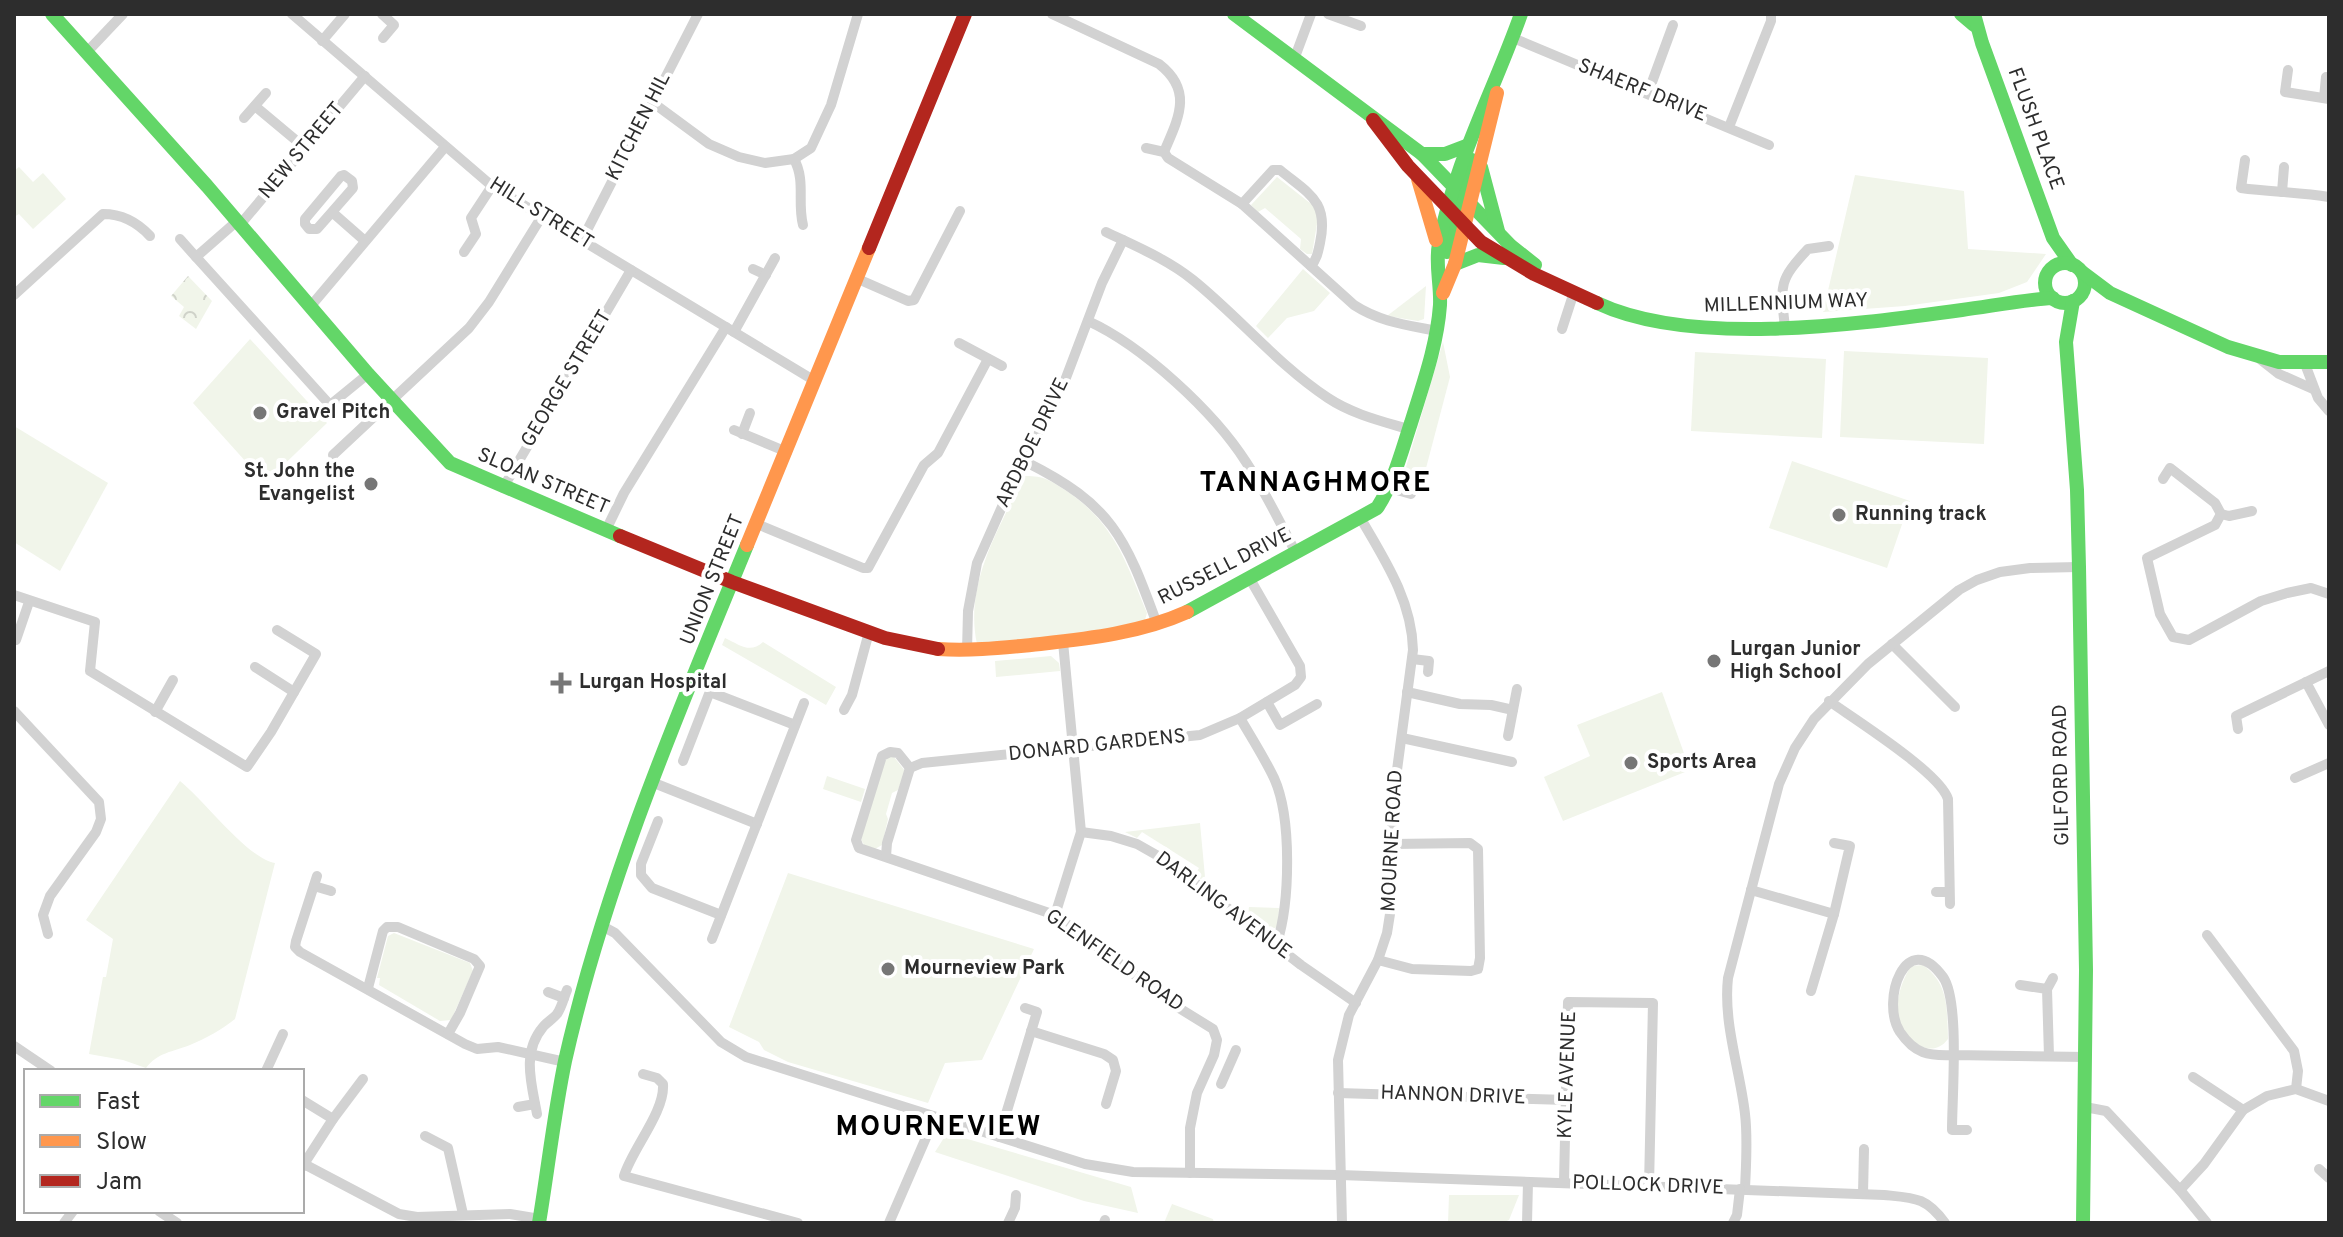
<svg xmlns="http://www.w3.org/2000/svg" width="2343" height="1237" font-family="Overpass,sans-serif">
<defs>
<pattern id="forest-crowns" width="20" height="18" patternUnits="userSpaceOnUse" patternTransform="scale(2)"><rect width="20" height="18" fill="#f1f5ea"/><path d="M2 6a3 3 0 1 1 6 0M12 15a3 3 0 1 1 6 0" fill="none" stroke="#cfd2c9"/></pattern>
</defs>
<rect width="100%" height="100%" fill="#fff"/>
<!-- green -->
<g fill="#f1f5ea">
<polygon points="19,167 33,182 43,173 66,199 33,229 19,214 14,217 14,171"/>
<polygon points="1855,175 1964,191 1968,249 2046,254 2027,282 1999,293 1905,306 1823,312"/>
<polygon points="1277,177 1315,207 1318,218 1312,254 1307,254 1300,249 1301,239 1265,208 1258,212 1251,205"/>
<polygon points="1303,269 1330,293 1314,311 1287,318 1268,338 1256,326"/>
<polygon points="1426,286 1424,319 1418,321 1387,316"/>
<polygon points="250,339 327,423 265,483 193,403"/>
<polygon points="1443,342 1450,377 1420,491 1401,484"/>
<polygon points="1844,351 1988,358 1984,444 1840,437"/>
<polygon points="1695,352 1826,359 1822,438 1691,431"/>
<polygon points="14,426 108,483 60,571 14,542"/>
<polygon points="1792,461 1910,501 1887,568 1769,528"/>
<path d="M1025,476c20,0 24,4 40,14 49,32 61,72 82,123l-2,7 -45,13 -123,11c-13,-59 22,-117 48,-168z"/>
<path d="M725,638c15,7 25,16 38,4l73,45 -10,18 -104,-60z"/>
<polygon points="1051,656 1059,663 1060,671 996,677 995,661"/>
<polygon points="1662,692 1690,770 1563,821 1544,777 1590,756 1577,725"/>
<polygon points="888,757 894,757 905,771 898,790 892,793 886,814 888,819 882,845 875,849 864,845 861,839 883,764"/>
<polygon points="827,776 865,789 861,802 823,789"/>
<path d="M180,781c25,20 68,78 95,82l-40,156c-14,11 -28,19 -45,26 -17,7 -32,7 -44,23l-23,-8 -34,-6 14,-77h3l7,-38 -27,-19z"/>
<polygon points="1200,823 1205,877 1202,880 1195,875 1199,868 1142,832 1137,838 1125,832"/>
<polygon points="788,873 1034,949 982,1060 945,1063 928,1103 788,1062 764,1050 759,1042 729,1027"/>
<polygon points="1249,907 1279,908 1278,927 1267,930 1248,913"/>
<polygon points="394,933 470,963 473,971 451,1020 440,1021 379,985 380,978 377,978 388,936"/>
<path d="M1923,965c26,19 24,44 25,74 -18,24 -46,-2 -50,-23 -3,-16 5,-38 13,-50z"/>
<polygon points="947,1133 1131,1187 1138,1213 1084,1201 935,1152"/>
<polygon points="1449,1195 1519,1195 1509,1220 1502,1223 1448,1223"/>
<polygon points="1172,1204 1213,1219 1214,1223 1164,1223"/>
</g>
<!-- forest -->
<polygon fill="url(#forest-crowns)" points="188,276 212,301 196,329 179,316 184,307 171,296"/>
<g fill="none" stroke-linecap="round" stroke-linejoin="round">
<!-- street -->
<g stroke="#d2d2d2" stroke-width="10">
<polyline points="292,14 492,186 815,381"/>
<polyline points="382,14 394,25 383,38"/>
<path d="M1052,14l107,50c35,27 19,55 5,88"/>
<polyline points="1328,14 1361,26"/>
<polyline points="1513,38 1769,145"/>
<polyline points="322,41 345,14"/>
<polyline points="87,52 123,14"/>
<polyline points="1295,57 1311,14"/>
<polyline points="2288,70 2285,92 2329,99"/>
<polyline points="1648,93 1673,25"/>
<polyline points="2324,98 2326,77"/>
<polyline points="652,102 709,144 739,157 765,163 794,159 811,148 831,105 858,14"/>
<polyline points="255,106 304,147"/>
<polyline points="244,118 266,93"/>
<polyline points="1729,127 1771,21 1771,14"/>
<path d="M1146,148l18,4 4,6 74,46 112,101c26,17 53,20 83,26"/>
<path d="M794,159c12,22 3,43 9,66"/>
<path d="M2245,160l-4,28c29,4 58,4 88,9"/>
<polyline points="2282,192 2284,167"/>
<path d="M1242,204l31,-34h7c29,24 49,31 40,73 -2,9 -3,16 -9,23"/>
<polyline points="332,212 353,188 352,181 344,175 341,176 305,219 305,224 309,229 317,229 332,212 365,241"/>
<polyline points="236,222 196,257 330,405 368,374"/>
<polyline points="239,226 365,76"/>
<path d="M1106,232c29,14 61,27 87,48 46,37 85,85 135,118 24,16 53,23 80,31"/>
<polyline points="180,239 196,257"/>
<polyline points="582,240 698,14"/>
<polyline points="464,252 476,234 471,218 492,186"/>
<polyline points="753,269 766,275"/>
<polyline points="858,279 908,301 914,300 960,211"/>
<path d="M14,295l89,-81c19,0 35,9 47,22"/>
<polyline points="310,307 445,147"/>
<path d="M1088,321c55,25 126,91 158,141 19,29 34,61 50,91"/>
<path d="M1785,327c-5,-42 -6,-47 23,-78l21,-3"/>
<polyline points="1562,329 1574,292"/>
<polyline points="734,332 775,258"/>
<polyline points="959,343 1002,366"/>
<polyline points="2260,359 2279,374 2313,389"/>
<polyline points="2305,364 2318,398 2329,411"/>
<polyline points="734,430 787,452"/>
<polyline points="742,434 750,413"/>
<polyline points="333,455 469,328 489,302 542,216"/>
<path d="M1026,462c86,43 99,74 131,162"/>
<polyline points="2163,479 2170,468 2215,503 2221,514 2215,525 2147,558 2160,614 2173,637 2189,640 2261,601 2287,593 2311,588 2329,594"/>
<polyline points="503,488 631,270"/>
<polyline points="1390,488 1411,494"/>
<polyline points="2221,514 2229,516 2252,511"/>
<polyline points="757,524 863,568 868,568 924,465 938,453 988,359"/>
<polyline points="606,530 624,493 726,327"/>
<polyline points="14,595 95,622 90,671 247,767 271,732 316,654 277,630"/>
<polyline points="16,640 29,602"/>
<polyline points="1892,644 1955,707"/>
<polyline points="967,651 968,611 977,563 1005,500 1064,383 1102,283 1123,240"/>
<polyline points="1412,659 1429,661 1428,672"/>
<polyline points="255,667 294,692"/>
<polyline points="2306,682 2329,725"/>
<polyline points="710,692 795,725"/>
<polyline points="1407,692 1460,704 1491,705 1513,710"/>
<path d="M1829,701c27,19 111,72 119,98l2,105"/>
<polyline points="1267,702 1280,725 1317,704"/>
<polyline points="844,710 852,695 869,632"/>
<polyline points="14,711 99,802 101,819 96,832 50,896 43,915 48,934"/>
<polyline points="155,712 173,680"/>
<path d="M1240,718c11,19 24,39 34,60 18,40 16,124 3,165"/>
<polyline points="2238,729 2236,716 2329,671"/>
<polyline points="1508,736 1517,689"/>
<polyline points="1402,738 1512,762"/>
<polyline points="683,761 714,681"/>
<polyline points="910,768 898,753 890,752 882,756 856,840 859,848 1055,915 1179,1008 1213,1029 1217,1040 1214,1055 1197,1093 1190,1128 1190,1173"/>
<polyline points="910,768 922,763 1200,735 1240,718 1295,685 1301,677 1300,666 1250,579"/>
<polyline points="2295,778 2329,763"/>
<polyline points="654,783 757,824"/>
<polyline points="658,821 641,864 641,875 652,888 721,915"/>
<polyline points="1081,832 1111,836 1137,844 1167,861 1301,965 1356,1003"/>
<polyline points="886,856 887,843 910,768"/>
<polyline points="317,876 296,941 295,947 300,952 465,1044 477,1049 498,1047 565,1062"/>
<polyline points="314,886 331,891"/>
<polyline points="1751,890 1834,914 1811,991"/>
<polyline points="1936,892 1949,892"/>
<polyline points="1834,914 1850,846 1834,843"/>
<polyline points="1055,915 1081,832 1063,642"/>
<path d="M602,926l13,7 106,109 25,15 339,107 48,8 207,3 544,20c31,3 42,2 61,28"/>
<polyline points="2207,935 2294,1051 2298,1071 2296,1089"/>
<polyline points="712,939 804,703"/>
<polyline points="1378,960 1412,969 1471,971 1478,969 1480,958 1478,849 1470,843 1392,844"/>
<polyline points="2020,985 2047,989 2049,1056"/>
<polyline points="368,988 383,931 387,927 398,927 474,959 480,966 460,1013 448,1034"/>
<polyline points="2047,989 2053,978"/>
<polyline points="548,992 564,998"/>
<polyline points="1031,1031 1104,1054 1113,1060 1116,1071 1106,1104"/>
<polyline points="14,1046 51,1071"/>
<polyline points="266,1071 283,1034"/>
<path d="M643,1074l14,4 6,6c2,28 -31,65 -39,92l174,47"/>
<polyline points="2193,1077 2243,1110"/>
<polyline points="1221,1084 1236,1050"/>
<polyline points="1338,1093 1567,1100"/>
<polyline points="302,1100 333,1119"/>
<polyline points="518,1107 535,1104"/>
<polyline points="2085,1107 2106,1111 2180,1190 2207,1223"/>
<path d="M537,1114c-5,-29 -16,-61 6,-87 4,-5 10,-8 14,-13 5,-7 7,-17 10,-24"/>
<path d="M1967,1130h-15c0,-34 8,-129 -9,-153 -37,-51 -63,24 -43,55 15,22 28,24 53,23l133,2"/>
<polyline points="425,1136 448,1148 463,1214"/>
<polyline points="999,1137 1037,1012 1025,1008"/>
<polyline points="304,1164 399,1214 417,1217 510,1214 540,1219"/>
<polyline points="302,1167 333,1119 363,1079"/>
<polyline points="2319,1169 2329,1178"/>
<polyline points="1564,1183 1568,1002 1653,1003 1649,1186"/>
<path d="M1745,1189c1,-25 3,-50 0,-75 -5,-44 -22,-91 -17,-136l51,-194 16,-36 19,-29 54,-55 91,-74 18,-10 23,-8 30,-4 49,-1"/>
<polyline points="2180,1190 2204,1164 2243,1110 2267,1096 2296,1089 2329,1101"/>
<polyline points="1863,1194 1864,1149"/>
<polyline points="159,1211 177,1223"/>
<polyline points="64,1223 73,1211"/>
<polyline points="889,1223 935,1117"/>
<polyline points="1008,1223 1015,1208 1016,1195"/>
<polyline points="1104,1223 1105,1220"/>
<path d="M1342,1223l-4,-163 11,-45 29,-55 9,-27 3,-19 3,-114 20,-150c-1,-49 -28,-90 -52,-131"/>
<polyline points="1527,1223 1528,1182"/>
<polyline points="1733,1223 1737,1215 1740,1189"/>
</g>
<!-- fast -->
<g stroke="#63d668" stroke-width="14">
<polyline points="52,14 207,186 368,374 450,463 620,536"/>
<polyline points="1234,14 1422,154 1511,246 1535,265"/>
<polyline points="1961,14 1974,25"/>
<polyline points="1974,14 1982,43 2053,238 2072,265"/>
<polyline points="1422,154 1445,154 1466,146"/>
<polyline points="1481,167 1498,231"/>
<polyline points="1447,252 1472,160"/>
<circle cx="2065" cy="283" r="20"/>
<polyline points="1455,264 1478,255 1504,258"/>
<polyline points="2082,272 2110,293 2228,347 2279,362 2329,362"/>
<polyline points="2073,301 2066,342 2077,490 2079,567 2086,970 2083,1223"/>
<path d="M1597,303c96,45 261,21 365,7 30,-4 60,-10 91,-12"/>
<path d="M1187,612l190,-104c17,-26 24,-55 34,-85 12,-39 26,-77 29,-118 1,-20 -5,-42 -1,-61 16,-83 54,-151 82,-230"/>
<path d="M539,1223c9,-54 15,-109 26,-162 40,-178 113,-348 182,-516"/>
</g>
<!-- slow -->
<g stroke="#ff974d" stroke-width="14">
<polyline points="1418,179 1436,240"/>
<polyline points="1443,293 1455,264 1497,93"/>
<polyline points="747,545 869,248"/>
<path d="M938,649c32,2 61,-1 93,-4 53,-6 107,-11 156,-33"/>
</g>
<!-- jam -->
<g stroke="#b3261e" stroke-width="14">
<polyline points="1373,120 1408,166 1481,242 1534,274 1597,303"/>
<polyline points="869,248 965,14"/>
<polyline points="620,536 732,582 885,638 938,649"/>
</g>
</g>
<!-- markers -->
<g fill="#767676" stroke="#fff" stroke-width="3">
<circle cx="260" cy="413" r="8"/>
<circle cx="371" cy="484" r="8"/>
<circle cx="1839" cy="515" r="8"/>
<circle cx="1714" cy="661" r="8"/>
<path d="M557 671h8v8h8v8h-8v8h-8v-8h-8v-8h8z"/>
<circle cx="1631" cy="763" r="8"/>
<circle cx="888" cy="969" r="8"/>
</g>
<g text-anchor="middle" dominant-baseline="central" stroke-width="8" stroke-linejoin="round" paint-order="stroke">
<!-- street labels -->
<g font-size="20" fill="#2d2d2d" stroke="#fff">
<text transform="translate(1642 91) rotate(22)">SHAERF DRIVE</text>
<text transform="translate(639 127) rotate(-63)">KITCHEN HIL</text>
<text transform="translate(2035 129) rotate(70)">FLUSH PLACE</text>
<text transform="translate(302 151) rotate(-50)">NEW STREET</text>
<text transform="translate(541 214) rotate(32)">HILL STREET</text>
<text transform="translate(1786 304) rotate(-2)">MILLENNIUM WAY</text>
<text transform="translate(567 379) rotate(-59)">GEORGE STREET</text>
<text transform="translate(1033 443) rotate(-64)">ARDBOE DRIVE</text>
<text transform="translate(543 482) rotate(23)">SLOAN STREET</text>
<text transform="translate(1225 567) rotate(-27)">RUSSELL DRIVE</text>
<text transform="translate(713 580) rotate(-68)">UNION STREET</text>
<text transform="translate(1097 746) rotate(-6)">DONARD GARDENS</text>
<text transform="translate(2062 775) rotate(-91)">GILFORD ROAD</text>
<text transform="translate(1393 841) rotate(-87)">MOURNE ROAD</text>
<text transform="translate(1223 906) rotate(37)">DARLING AVENUE</text>
<text transform="translate(1114 961) rotate(35)">GLENFIELD ROAD</text>
<text transform="translate(1568 1075) rotate(-88)">KYLE AVENUE</text>
<text transform="translate(1453 1096) rotate(2)">HANNON DRIVE</text>
<text transform="translate(1648 1186) rotate(2)">POLLOCK DRIVE</text>
</g>
<!-- poi labels -->
<g font-size="20" font-weight="bold" fill="#2d2d2d" stroke="#fff" text-anchor="start">
<text x="276" y="413">Gravel Pitch</text>
<text x="355" y="472" text-anchor="end">St. John the<tspan x="355" dy="23">Evangelist</tspan></text>
<text x="1855" y="515">Running track</text>
<text x="1730" y="650">Lurgan Junior<tspan x="1730" dy="23">High School</tspan></text>
<text x="579" y="683">Lurgan Hospital</text>
<text x="1647" y="763">Sports Area</text>
<text x="904" y="969">Mourneview Park</text>
</g>
<!-- district labels -->
<g font-size="28" font-weight="bold" letter-spacing="2" fill="#000" stroke="#fff">
<text x="1316" y="484">TANNAGHMORE</text>
<text x="939" y="1128">MOURNEVIEW</text>
</g>
</g>
<!-- border -->
<rect width="2343" height="1237" fill="none" stroke="#2d2d2d" stroke-width="32"/>
<!-- legend -->
<rect x="24" y="1069" width="280" height="144" fill="#ffffff" stroke="#ababab" stroke-width="2"/>
<rect x="40" y="1095" width="40" height="12" fill="#63d668" stroke="#ababab" stroke-width="2"/>
<text x="96" y="1109" font-size="24" fill="#2d2d2d">Fast</text>
<rect x="40" y="1135" width="40" height="12" fill="#ff974d" stroke="#ababab" stroke-width="2"/>
<text x="96" y="1149" font-size="24" fill="#2d2d2d">Slow</text>
<rect x="40" y="1175" width="40" height="12" fill="#b3261e" stroke="#ababab" stroke-width="2"/>
<text x="96" y="1189" font-size="24" fill="#2d2d2d">Jam</text>
</svg>
